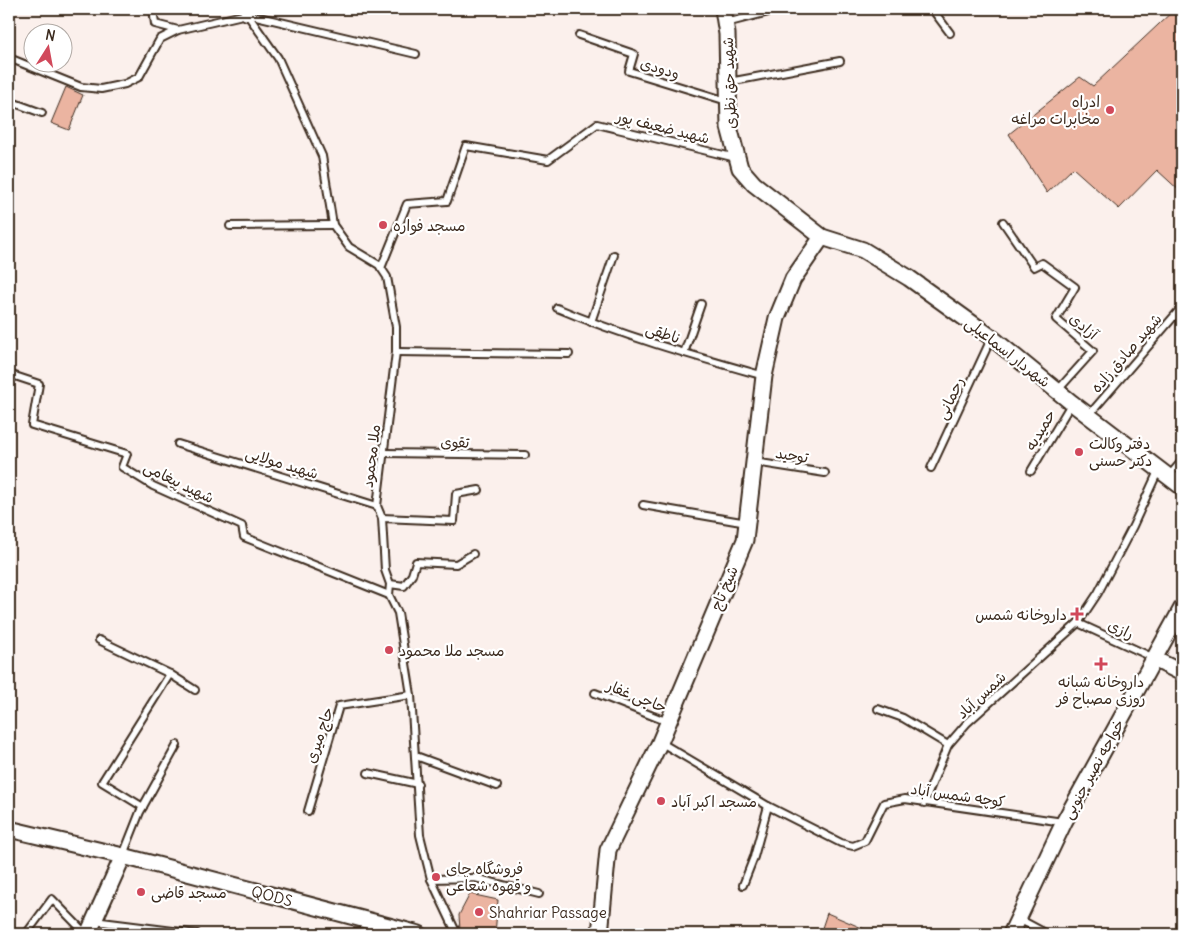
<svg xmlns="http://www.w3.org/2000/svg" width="1191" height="943" font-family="Delius,'Playpen Sans Arabic',sans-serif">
<rect width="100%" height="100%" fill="#fbf0ec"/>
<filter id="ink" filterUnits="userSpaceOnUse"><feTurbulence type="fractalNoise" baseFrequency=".02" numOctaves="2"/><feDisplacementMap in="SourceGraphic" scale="10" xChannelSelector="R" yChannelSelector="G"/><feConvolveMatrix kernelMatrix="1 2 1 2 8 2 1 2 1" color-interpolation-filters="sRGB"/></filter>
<g filter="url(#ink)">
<!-- building -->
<g fill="#ebb4a1" stroke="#3b2a1e">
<polygon points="1175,9 1182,9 1182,193 1157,170 1119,209 1073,168 1047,193 1009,134 1080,77 1093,86"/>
<polygon points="66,87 83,95 69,130 51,123"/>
<polygon points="470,894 498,900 495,934 460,930 459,915"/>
<polygon points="827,913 869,931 868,934 820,934"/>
</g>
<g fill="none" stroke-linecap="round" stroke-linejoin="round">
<defs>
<g id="service">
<polyline points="153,9 155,24 178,30"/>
<polyline points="932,9 950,33"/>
<polyline points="247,14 278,58 322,156 333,225 349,247 379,265 387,277 396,327 396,352 377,506 382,518 385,570 390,584 389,595 398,613 411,695 420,835 431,879 457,934"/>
<polyline points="726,23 780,9"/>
<polyline points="579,35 634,54 629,71 727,101"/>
<polyline points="9,58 81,87 101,89 125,84 139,77 160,39 178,30 247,14 416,54"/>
<polyline points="729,82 840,61"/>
<polyline points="9,101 42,113"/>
<polyline points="1003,222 1034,267 1042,263 1075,287 1056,319 1093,351 1058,390"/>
<polyline points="230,226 333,225"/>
<polyline points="381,268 407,204 447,201 466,146 548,160 597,124 736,158"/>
<path d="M557,308c66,28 137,48 207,68"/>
<polyline points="591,322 614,255"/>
<polyline points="396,352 569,354"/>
<polyline points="684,353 701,304"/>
<polyline points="9,374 39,384 32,425 127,454 122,467 153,486 242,526 244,537 389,595"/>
<polyline points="1089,415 1182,307"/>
<polyline points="178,444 377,506"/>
<polyline points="384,453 525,455"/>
<polyline points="754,462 825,473"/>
<polyline points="931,468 991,339"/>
<polyline points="1031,471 1071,404"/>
<polyline points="1169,476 1182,461"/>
<polyline points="643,505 747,523"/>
<polyline points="382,518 454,521 456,494 479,490"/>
<polyline points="390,584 404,586 412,575 416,562 456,564 473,554"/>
<polyline points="1078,623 1154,658"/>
<polyline points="99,640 170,674 195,690"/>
<polyline points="595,693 668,722"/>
<polyline points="878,709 903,718 948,745"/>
<polyline points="660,742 768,806 841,843 853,846 865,841 884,803 905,799 1063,822"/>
<polyline points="416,756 497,786"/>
<polyline points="368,773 418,784"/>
<polyline points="924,803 948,745 967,723 1078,623 1098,593 1133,526 1159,469"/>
<polyline points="143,807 102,782 170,674"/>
<polyline points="308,811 339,706 411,695"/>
<polyline points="123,855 140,812 177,745"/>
<polyline points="431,879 475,878 539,894"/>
<polyline points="743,885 754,857 768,806"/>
<polyline points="1019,919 1047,934"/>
<polyline points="94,921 197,934"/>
<polyline points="26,934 52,899 86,934"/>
</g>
<polyline id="minor" points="247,9 247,14"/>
<g id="tertiary">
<polyline points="723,9 727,34 729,127 740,168 754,184 822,237 863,250 909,278 991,337 1072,403 1182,487"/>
<polyline points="1154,659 1182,673"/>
<polyline points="9,829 123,856 419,934"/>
<polyline points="88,934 123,856"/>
<polyline points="600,934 608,850 660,742 745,540 764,376 777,318 793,279 822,237"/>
<polyline points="1011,934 1064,822 1182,608"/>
</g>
</defs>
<!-- service casing -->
<use href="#service" stroke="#3b2a1e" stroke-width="10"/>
<!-- minor casing -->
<use href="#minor" stroke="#3b2a1e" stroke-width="16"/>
<!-- tertiary casing -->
<use href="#tertiary" stroke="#3b2a1e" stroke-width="19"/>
<!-- service -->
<use href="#service" stroke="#fff" stroke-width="6"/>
<!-- minor -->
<use href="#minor" stroke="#fff" stroke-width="12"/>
<!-- tertiary -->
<use href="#tertiary" stroke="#fff" stroke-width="15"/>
</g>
</g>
<!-- markers -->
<g fill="#d1495b" stroke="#fff" stroke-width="2">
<circle cx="1110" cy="110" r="5"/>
<circle cx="383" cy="225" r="5"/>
<circle cx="1079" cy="452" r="5"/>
<path d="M1074.5 606.5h5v5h5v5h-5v5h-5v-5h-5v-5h5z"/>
<circle cx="389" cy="650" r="5"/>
<path d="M1098.5 656.5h5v5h5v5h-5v5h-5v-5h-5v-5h5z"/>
<circle cx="661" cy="801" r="5"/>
<circle cx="436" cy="877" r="5"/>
<circle cx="141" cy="892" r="5"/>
<circle cx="479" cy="912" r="5"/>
</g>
<g text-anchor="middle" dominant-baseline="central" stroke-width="4.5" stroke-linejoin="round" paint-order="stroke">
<!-- street labels -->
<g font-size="15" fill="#3b2a1e" stroke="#fff">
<text transform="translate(660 68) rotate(17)">ودودی</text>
<text transform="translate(729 83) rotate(-92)">شهید حق نظری</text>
<text transform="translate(663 127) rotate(14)">شهید ضعیف پور</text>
<text transform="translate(1084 326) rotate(40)">آزادی</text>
<text transform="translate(663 333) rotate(18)">ناطقی</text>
<text transform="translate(1008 352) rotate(38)">شهردار اسماعیلی</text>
<text transform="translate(1126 353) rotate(-49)">شهید صادق زاده</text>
<text transform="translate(950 398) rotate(-65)">رحمانی</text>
<text transform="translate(1040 430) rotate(-59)">حمیدیه</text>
<text transform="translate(455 442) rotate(1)">تقوی</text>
<text transform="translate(792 455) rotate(9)">توحید</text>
<text transform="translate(371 456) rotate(-83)">ملا محمود</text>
<text transform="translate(282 463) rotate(17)">شهید مولایی</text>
<text transform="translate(179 482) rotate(26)">شهید پیغامی</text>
<text transform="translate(724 588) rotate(-67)">شیخ تاج</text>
<text transform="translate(1121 629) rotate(25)">رازی</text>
<text transform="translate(981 695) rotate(-43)">شمس آباد</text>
<text transform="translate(637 696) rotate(22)">حاجی غفار</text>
<text transform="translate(319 735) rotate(-71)">حاج میری</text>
<text transform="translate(1093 769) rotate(-61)">خواجه نصیر جنوبی</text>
<text transform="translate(958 795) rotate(8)">کوچه شمس آباد</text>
<text transform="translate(272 896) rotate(15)">QODS</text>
</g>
<!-- poi labels -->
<g font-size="15" fill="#3b2a1e" stroke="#fff" text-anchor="start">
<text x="1100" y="101" text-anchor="end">ادراه<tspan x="1100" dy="17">مخابرات مراغه</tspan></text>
<text x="393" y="225">مسجد فواره</text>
<text x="1089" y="443">دفتر وکالت<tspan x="1089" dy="17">دکتر حسنی</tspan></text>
<text x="1067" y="614" text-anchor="end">داروخانه شمس</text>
<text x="399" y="650">مسجد ملا محمود</text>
<text x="1101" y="681" text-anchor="middle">داروخانه شبانه<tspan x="1101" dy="17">روزی مصباح فر</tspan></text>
<text x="671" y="801">مسجد اکبر آباد</text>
<text x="446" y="868">فروشگاه چای<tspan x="446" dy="17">و قهوه شعاعی</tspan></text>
<text x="151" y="892">مسجد قاضی</text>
<text x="489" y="912">Shahriar Passage</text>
</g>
</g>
<!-- margin -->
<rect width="1191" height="943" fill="none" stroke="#fff" stroke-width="30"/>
<rect x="15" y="15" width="1161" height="913" fill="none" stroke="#3b2a1e" stroke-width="2" filter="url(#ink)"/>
<!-- north arrow -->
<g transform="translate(48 48) rotate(11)"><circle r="24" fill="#ffffff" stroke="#b1aaa5"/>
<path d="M0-4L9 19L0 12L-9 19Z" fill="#d1495b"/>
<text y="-8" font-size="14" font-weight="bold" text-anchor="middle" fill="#3b2a1e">N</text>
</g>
</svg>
